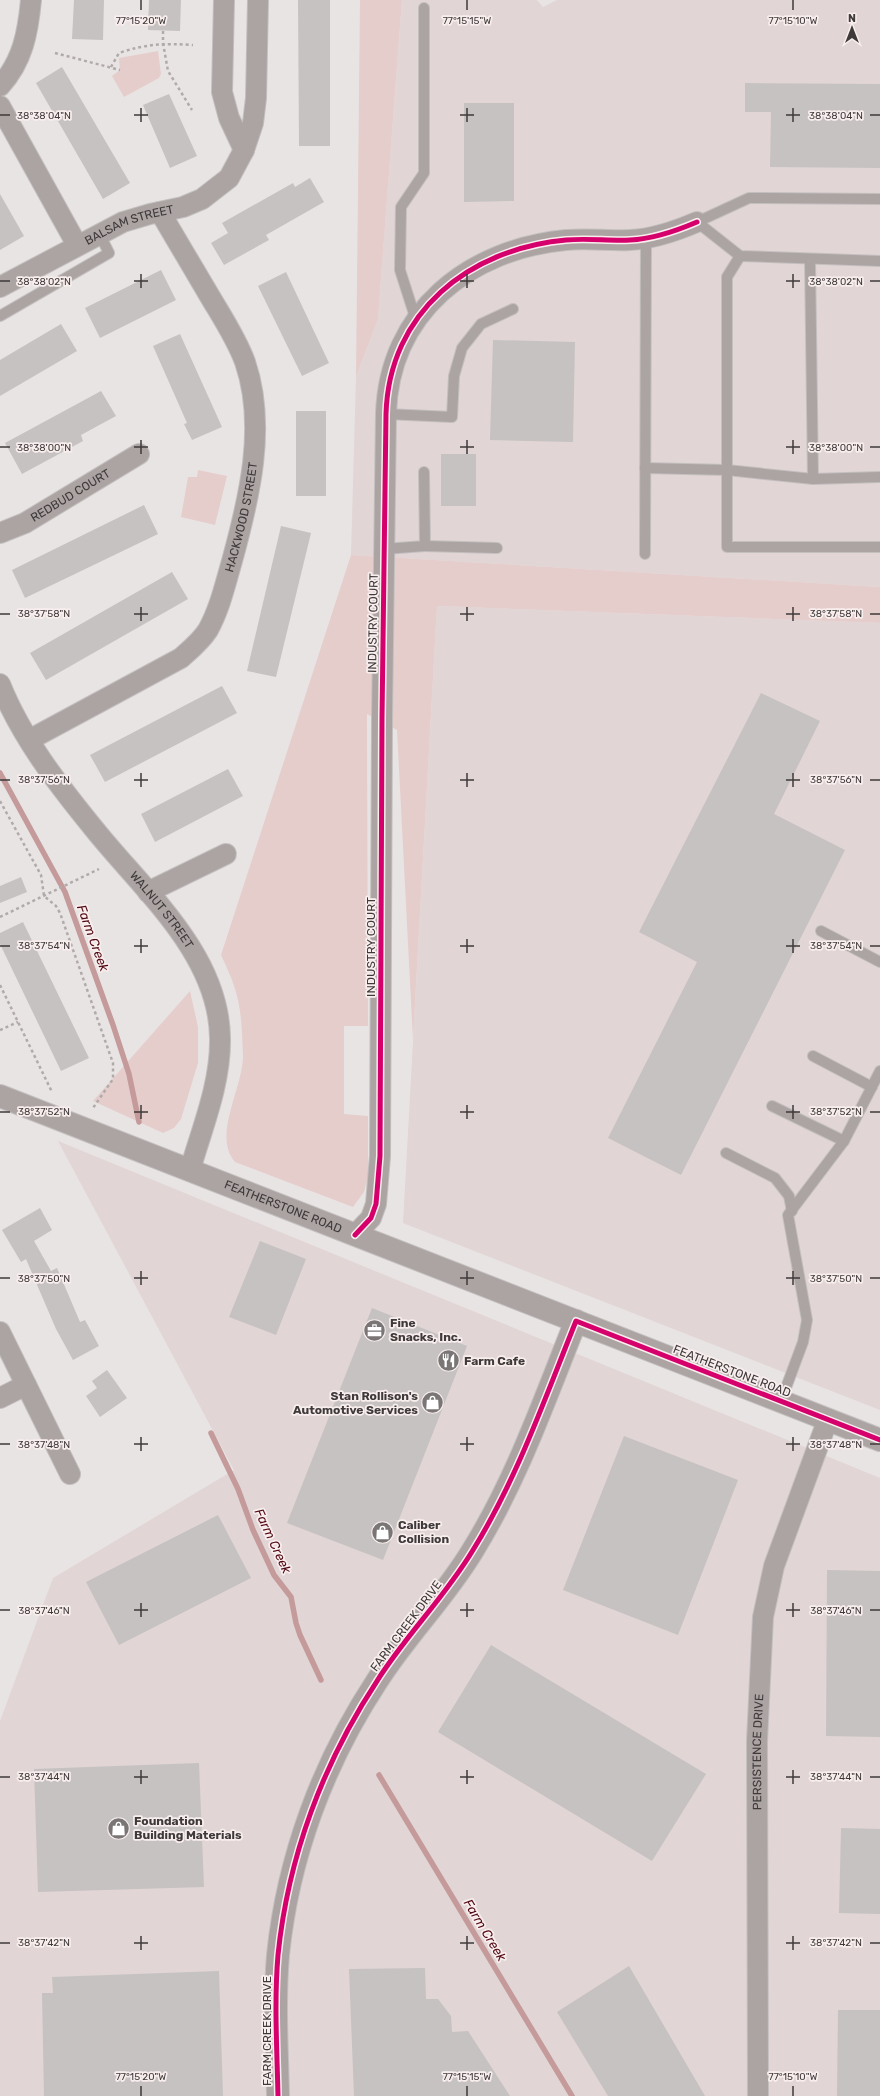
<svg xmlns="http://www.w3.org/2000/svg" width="880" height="2096" font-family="Rubik,sans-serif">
<rect width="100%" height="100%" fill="#e9e4e4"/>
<!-- built -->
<g fill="#e1d5d5">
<polygon points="402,0 537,0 543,7 557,0 880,0 880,587 351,555 356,377 378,319"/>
<polygon points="437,606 880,623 880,1410 403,1223"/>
<polygon points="58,1141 880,1478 880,2096 0,2096 0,1721 53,1578 234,1470"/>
</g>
<!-- green -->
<g fill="#e5cdcc">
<polygon points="360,0 402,0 378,319 356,377"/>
<polygon points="158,51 161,74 159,78 124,97 112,76 120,70 119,58"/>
<polygon points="198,470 227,476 215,525 181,517 188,477 197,477"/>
<path d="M351,555l529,32v36l-443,-17 -24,434 -16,-310 -30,-16 1,312h-24v88l24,2v61l-4,15 -11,15 -118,-45c-23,-26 8,-74 8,-106 -1,-22 -1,-48 -9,-70 -3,-10 -8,-20 -13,-31z"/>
<polygon points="190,991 198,1027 198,1063 181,1119 174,1128 163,1133 93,1101"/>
</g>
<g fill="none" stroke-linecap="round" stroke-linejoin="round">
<!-- stream -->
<g stroke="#c49a9a" stroke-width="5.5">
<polyline points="0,773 65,892 113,1025 129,1074 139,1122"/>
<polyline points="211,1433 238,1489 253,1530 274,1575 291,1597 296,1623 300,1635 321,1680"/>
<polyline points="379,1775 572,2096"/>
</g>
</g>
<!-- building -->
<g fill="#c6c2c2">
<polygon points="74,0 104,0 103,40 72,39"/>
<polygon points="149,0 181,0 180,31 148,30"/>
<polygon points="298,0 330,0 330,146 299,146"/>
<polygon points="62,67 130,183 103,199 36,83"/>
<polygon points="745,83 880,84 880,168 770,167 771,112 745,112"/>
<polygon points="169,94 197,156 170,168 143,105"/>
<polygon points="464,103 514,103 514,201 464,202"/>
<polygon points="310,178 324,202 266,235 269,240 224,265 211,243 228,233 222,223 293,183 295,187"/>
<polygon points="0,194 24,236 0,250"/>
<polygon points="161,270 176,300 100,338 85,308"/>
<polygon points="286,272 329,363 302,376 258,286"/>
<polygon points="61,324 77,351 0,396 0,360"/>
<polygon points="180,334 222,427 192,440 184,424 187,423 153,346"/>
<polygon points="493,340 575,342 573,442 490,440"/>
<polygon points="101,391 116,416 81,435 83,441 22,474 5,443"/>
<rect x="296" y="411" width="30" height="85"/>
<rect x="441" y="454" width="35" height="52"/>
<polygon points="144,505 158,534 25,598 12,570"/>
<polygon points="281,526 311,533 276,677 247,671"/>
<polygon points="172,572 188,599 46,680 30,653"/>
<polygon points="222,686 237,713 105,782 90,755"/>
<polygon points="761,693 820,721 774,814 845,850 681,1175 608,1138 697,962 639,932"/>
<polygon points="228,769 243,796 155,842 141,814"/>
<polygon points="21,877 27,892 0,903 0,886"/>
<polygon points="23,922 89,1058 61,1071 0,944 0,933"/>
<polygon points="40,1208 52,1230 34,1241 51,1271 57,1268 80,1322 85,1320 99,1346 73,1360 56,1329 26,1259 21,1262 2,1230"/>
<polygon points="260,1241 306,1259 276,1335 229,1317"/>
<polygon points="372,1308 467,1346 383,1560 287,1523"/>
<polygon points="107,1370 127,1398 100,1417 86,1396 97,1388 92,1381"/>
<polygon points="624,1436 738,1480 678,1635 563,1590"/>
<polygon points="218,1515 251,1578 119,1645 86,1582"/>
<polygon points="827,1570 880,1571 880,1737 826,1736"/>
<polygon points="491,1645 706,1774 652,1861 438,1732"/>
<polygon points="199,1763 204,1887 38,1892 34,1769"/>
<polygon points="841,1828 880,1829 880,1914 839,1913"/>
<polygon points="629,1966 705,2096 608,2096 557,2012"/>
<polygon points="425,1968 426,1999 438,1999 451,2016 452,2032 468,2031 510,2096 354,2096 349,1969"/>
<polygon points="219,1971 223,2096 44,2096 42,1993 53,1993 52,1977"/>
<polygon points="838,2010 880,2010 880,2096 837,2096"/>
</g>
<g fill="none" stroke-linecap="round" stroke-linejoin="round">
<defs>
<g id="service">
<polyline points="880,199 749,198 697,222 740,256 880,261"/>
<polyline points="740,256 727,277 727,547 880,547"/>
<polyline points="810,259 813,479"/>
<polyline points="0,316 109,253 99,233"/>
<polyline points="416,320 400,270 401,207 424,173 424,8"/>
<polyline points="386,414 452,417 454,376 462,348 481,324 513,309"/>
<polyline points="645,468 727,470 813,479 880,477"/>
<polyline points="425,546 497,548"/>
<polyline points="384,549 425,546 424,472"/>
<polyline points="645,554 646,238"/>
<polyline points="821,931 880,962"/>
<polyline points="813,1056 872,1087"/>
<polyline points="772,1106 844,1141"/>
<polyline points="726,1153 775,1178 789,1196 792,1211"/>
<polyline points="781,1401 803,1342 807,1320 788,1215 844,1141 880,1071"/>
</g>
<g id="minor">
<polyline points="224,0 222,92 229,118 244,150 253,123 256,98 258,0"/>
<path d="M0,86c23,-25 28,-54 31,-86"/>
<polyline points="0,106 77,245"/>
<path id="s1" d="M0,287l123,-65 27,-8 33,-7 19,-8 27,-21 15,-28"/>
<path id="s2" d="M0,533l25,-10 114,-69"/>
<path id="s3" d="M0,684c21,53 59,102 95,146 49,61 124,124 125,208 1,45 -18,90 -30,132"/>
<path id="s4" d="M29,740l152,-82c9,-8 20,-17 27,-28 12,-22 17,-45 24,-69 17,-62 35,-135 13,-199 -8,-22 -21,-42 -33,-62 -17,-29 -35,-59 -52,-88"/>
<polyline points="148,892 226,854"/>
<path d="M355,1235l16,-17 5,-14 4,-48 2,-438 4,-304c3,-102 83,-165 180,-174 21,-2 43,1 64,0 23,-1 46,-9 67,-18"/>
<polyline points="0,1332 70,1474"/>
<polyline points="0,1398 26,1385"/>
<path id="s5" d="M758,2096l-1,-355 6,-124 11,-51 54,-147"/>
</g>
<g id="tertiary">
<path id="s6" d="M0,1096l880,344"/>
<path d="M278,2096c-1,-47 -4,-94 0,-141 10,-98 45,-192 99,-274 29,-46 68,-84 96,-131 44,-71 72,-152 103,-229"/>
</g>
</defs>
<!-- service casing -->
<use href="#service" stroke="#c3bfbf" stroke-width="12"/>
<!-- minor casing -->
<use href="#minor" stroke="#c3bfbf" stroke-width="22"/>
<!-- tertiary casing -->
<use href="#tertiary" stroke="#c3bfbf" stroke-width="24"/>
<!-- path -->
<g stroke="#b1aaaa" stroke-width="2.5" stroke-dasharray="3 3" stroke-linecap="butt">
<polyline points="163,31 163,43 168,71 192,110"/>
<polyline points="55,53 120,70"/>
<path d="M111,67l8,-14c26,-9 46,-10 74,-8"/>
<polyline points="0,801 41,875 44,896 56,906 60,913 113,1063 113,1079 93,1108"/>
<polyline points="0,917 99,869"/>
<polyline points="0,985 52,1092"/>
<polyline points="0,1030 18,1022"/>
</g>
<!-- service -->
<use href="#service" stroke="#aca3a3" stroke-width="10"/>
<!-- minor -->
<use href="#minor" stroke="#aca3a3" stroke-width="20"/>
<!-- tertiary -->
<use href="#tertiary" stroke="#aca3a3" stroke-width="22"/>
<defs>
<g id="cycleway">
<path d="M355,1235l16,-17 5,-14 4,-48 2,-438 4,-304c3,-102 83,-165 180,-174 21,-2 43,1 64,0 23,-1 46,-9 67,-18"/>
<path d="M278,2096c-1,-47 -4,-94 0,-141 10,-98 45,-192 99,-274 29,-46 68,-84 96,-131 44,-71 72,-152 103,-229l304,119"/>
</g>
</defs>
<!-- cycleway casing -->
<use href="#cycleway" stroke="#f9eeee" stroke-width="8"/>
<!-- cycleway -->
<use href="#cycleway" stroke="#d6006c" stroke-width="5"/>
</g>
<!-- ticks -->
<path fill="none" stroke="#3f3a3a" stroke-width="1.5" d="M141,0v10M467,0v10M793,0v10M141,108v14M467,108v14M793,108v14M0,115h10M134,115h14M460,115h14M786,115h14M870,115h10M141,274v14M467,274v14M793,274v14M0,281h10M134,281h14M460,281h14M786,281h14M870,281h10M141,440v14M467,440v14M793,440v14M0,447h10M134,447h14M460,447h14M786,447h14M870,447h10M141,607v14M467,607v14M793,607v14M0,614h10M134,614h14M460,614h14M786,614h14M870,614h10M141,773v14M467,773v14M793,773v14M0,780h10M134,780h14M460,780h14M786,780h14M870,780h10M141,939v14M467,939v14M793,939v14M0,946h10M134,946h14M460,946h14M786,946h14M870,946h10M141,1105v14M467,1105v14M793,1105v14M0,1112h10M134,1112h14M460,1112h14M786,1112h14M870,1112h10M141,1271v14M467,1271v14M793,1271v14M0,1278h10M134,1278h14M460,1278h14M786,1278h14M870,1278h10M141,1437v14M467,1437v14M793,1437v14M0,1444h10M134,1444h14M460,1444h14M786,1444h14M870,1444h10M141,1603v14M467,1603v14M793,1603v14M0,1610h10M134,1610h14M460,1610h14M786,1610h14M870,1610h10M141,1770v14M467,1770v14M793,1770v14M0,1777h10M134,1777h14M460,1777h14M786,1777h14M870,1777h10M141,1936v14M467,1936v14M793,1936v14M0,1943h10M134,1943h14M460,1943h14M786,1943h14M870,1943h10M141,2086v10M467,2086v10M793,2086v10"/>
<!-- icons -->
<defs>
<symbol id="office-disc" viewBox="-11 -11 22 22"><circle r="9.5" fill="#7a7676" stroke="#f9eeee"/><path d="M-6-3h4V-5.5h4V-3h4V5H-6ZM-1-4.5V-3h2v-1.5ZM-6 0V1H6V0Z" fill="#fff"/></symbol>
<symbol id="restaurant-disc" viewBox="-11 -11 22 22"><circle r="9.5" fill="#7a7676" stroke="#f9eeee"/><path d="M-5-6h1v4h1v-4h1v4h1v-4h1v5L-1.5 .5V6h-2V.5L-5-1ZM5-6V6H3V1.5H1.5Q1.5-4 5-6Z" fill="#fff"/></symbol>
<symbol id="shop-disc" viewBox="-11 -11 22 22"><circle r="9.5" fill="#7a7676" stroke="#f9eeee"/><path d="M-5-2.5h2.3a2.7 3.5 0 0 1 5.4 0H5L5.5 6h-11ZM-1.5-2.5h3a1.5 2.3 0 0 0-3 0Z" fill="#fff"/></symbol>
</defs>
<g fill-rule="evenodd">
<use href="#office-disc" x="362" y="1318" width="25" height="25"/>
<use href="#restaurant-disc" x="436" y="1348" width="25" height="25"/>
<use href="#shop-disc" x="420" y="1390" width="25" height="25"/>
<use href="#shop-disc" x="370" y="1520" width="25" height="25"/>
<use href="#shop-disc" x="106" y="1816" width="25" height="25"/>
</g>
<g text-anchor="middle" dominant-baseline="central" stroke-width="3.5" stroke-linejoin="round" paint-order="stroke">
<!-- street labels -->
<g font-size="12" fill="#3f3a3a" stroke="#f9eeee">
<text stroke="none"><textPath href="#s1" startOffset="144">BALSAM STREET</textPath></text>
<text stroke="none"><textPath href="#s2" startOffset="80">REDBUD COURT</textPath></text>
<text stroke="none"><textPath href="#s4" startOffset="330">HACKWOOD STREET</textPath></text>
<text transform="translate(373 623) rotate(-89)">INDUSTRY COURT</text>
<text stroke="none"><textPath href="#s3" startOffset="279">WALNUT STREET</textPath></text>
<text transform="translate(371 947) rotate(-90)">INDUSTRY COURT</text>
<text stroke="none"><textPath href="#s6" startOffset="304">FEATHERSTONE ROAD</textPath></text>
<text transform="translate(732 1371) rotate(21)">FEATHERSTONE ROAD</text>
<text transform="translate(406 1626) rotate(-53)">FARM CREEK DRIVE</text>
<text stroke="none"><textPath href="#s5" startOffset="344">PERSISTENCE DRIVE</textPath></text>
<text transform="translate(267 2031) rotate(-90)">FARM CREEK DRIVE</text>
</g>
<!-- poi labels -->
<g font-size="12" font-weight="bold" fill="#3f3a3a" stroke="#f9eeee" text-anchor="start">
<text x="390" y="1323">Fine<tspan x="390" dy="14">Snacks, Inc.</tspan></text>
<text x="464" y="1361">Farm Cafe</text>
<text x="418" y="1396" text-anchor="end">Stan Rollison's<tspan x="418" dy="14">Automotive Services</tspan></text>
<text x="398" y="1525">Caliber<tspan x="398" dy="14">Collision</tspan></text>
<text x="134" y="1821">Foundation<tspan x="134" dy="14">Building Materials</tspan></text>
</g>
<!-- water labels -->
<g font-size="13" font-style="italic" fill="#500812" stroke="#f9eeee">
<text transform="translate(93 938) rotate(70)">Farm Creek</text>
<text transform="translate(273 1541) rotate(65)">Farm Creek</text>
<text transform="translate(485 1930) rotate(59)">Farm Creek</text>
</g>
</g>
<g font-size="10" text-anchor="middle" fill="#3f3a3a" stroke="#f9eeee" stroke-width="3.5" stroke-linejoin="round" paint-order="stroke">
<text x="141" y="24">77°15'20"W</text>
<text x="467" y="24">77°15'15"W</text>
<text x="793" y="24">77°15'10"W</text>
<text x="44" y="119">38°38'04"N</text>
<text x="836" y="119">38°38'04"N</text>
<text x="44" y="285">38°38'02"N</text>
<text x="836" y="285">38°38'02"N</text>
<text x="44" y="451">38°38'00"N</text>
<text x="836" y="451">38°38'00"N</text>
<text x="44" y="617">38°37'58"N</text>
<text x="836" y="617">38°37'58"N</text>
<text x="44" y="783">38°37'56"N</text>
<text x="836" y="783">38°37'56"N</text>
<text x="44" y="949">38°37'54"N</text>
<text x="836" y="949">38°37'54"N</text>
<text x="44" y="1115">38°37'52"N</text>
<text x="836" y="1115">38°37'52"N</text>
<text x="44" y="1282">38°37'50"N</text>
<text x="836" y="1282">38°37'50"N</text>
<text x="44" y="1448">38°37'48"N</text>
<text x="836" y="1448">38°37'48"N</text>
<text x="44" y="1614">38°37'46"N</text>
<text x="836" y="1614">38°37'46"N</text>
<text x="44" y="1780">38°37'44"N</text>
<text x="836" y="1780">38°37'44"N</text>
<text x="44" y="1946">38°37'42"N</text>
<text x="836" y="1946">38°37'42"N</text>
<text x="141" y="2080">77°15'20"W</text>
<text x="467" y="2080">77°15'15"W</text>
<text x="793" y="2080">77°15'10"W</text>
</g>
<!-- north arrow -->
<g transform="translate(852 28)" stroke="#f9eeee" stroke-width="3" paint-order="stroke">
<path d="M0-3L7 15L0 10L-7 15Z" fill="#3f3a3a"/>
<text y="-6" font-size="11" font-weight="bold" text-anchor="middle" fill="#3f3a3a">N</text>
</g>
</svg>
